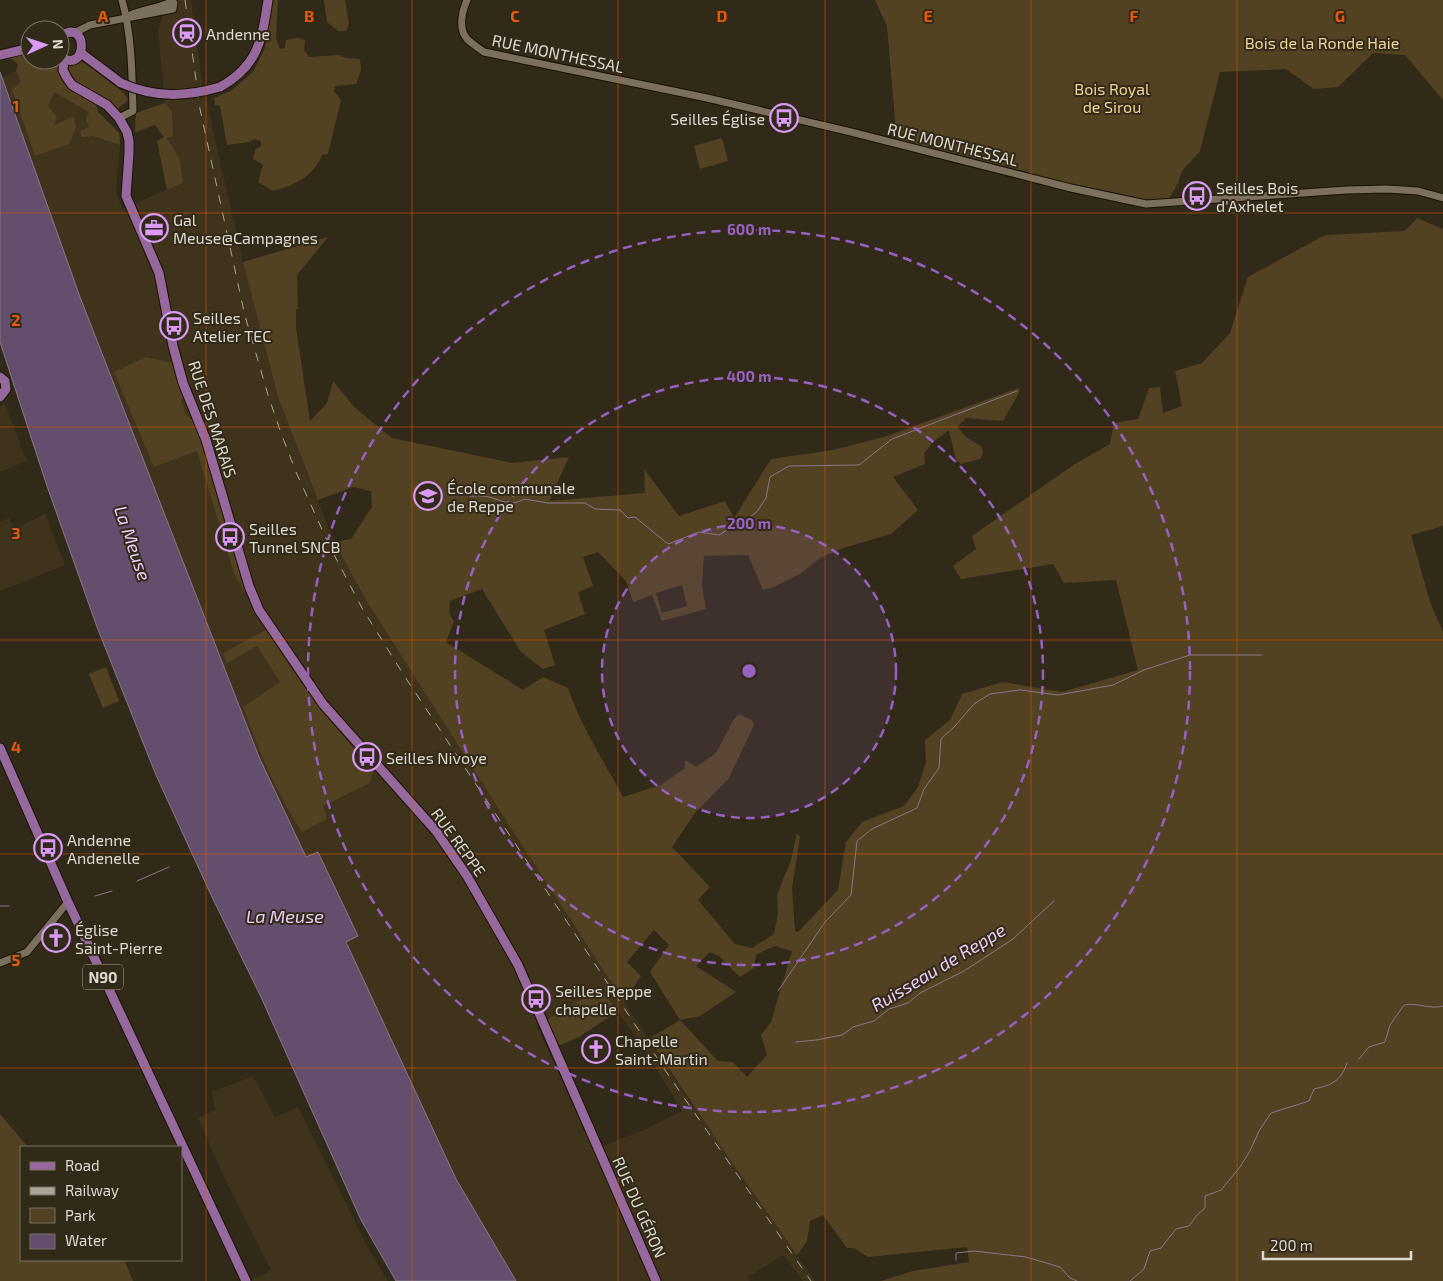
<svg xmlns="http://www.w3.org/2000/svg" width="1443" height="1281" font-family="'Exo 2',sans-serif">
<rect width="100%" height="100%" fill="#322a19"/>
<!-- built -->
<g fill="#3f331b" fill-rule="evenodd">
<path d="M166,0h25l11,82 41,180 35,135 56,145 32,58 192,300 117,180 140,201h-12l-20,-26 -35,22 2,4h-234l-60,-102 -110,-237 12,-7 -39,-82 -13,4 -47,-100 -179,-460 -78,-220 14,-6 74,41 30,33 -4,46 6,18 60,-26 -2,-23 -13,-22 5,-27 -7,-8 -7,-73 9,-27zM600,988l42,57 40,66 -36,18 -53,21 -56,-124z"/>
<polygon points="5,404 27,461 0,472 0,406"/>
<polygon points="45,514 65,565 0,591 0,522 9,518 14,529"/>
<polygon points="253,1076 275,1117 298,1107 367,1246 388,1281 250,1281 271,1270 226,1181 198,1118 215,1110 212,1092"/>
</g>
<!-- green -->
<g fill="#524222" fill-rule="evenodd">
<path d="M273,0h5l-2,38 4,11 5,-1 1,-8 11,-2 8,2 -1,10 5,7 30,-2 7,3 14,1 1,11 -5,14 -21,2 -1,5 7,9 -13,54 -6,1c-8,21 -28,31 -49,36l-15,-9 5,-17 -10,-6 2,-9 6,-4v-5l-7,-2 -5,3 -22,3 -7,-39 -5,-1 -1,-7 17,-7 22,-19 12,-24z"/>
<polygon points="324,0 345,0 349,24 346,31 338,31 327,22"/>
<polygon points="875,0 1443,0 1443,100 1405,55 1373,53 1338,87 1314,89 1286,69 1220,72 1200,151 1182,171 1178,183 1166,204 1146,204 897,143 887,26"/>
<polygon points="29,53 30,60 58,60 60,71 96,103 98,112 119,133 120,145 93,136 82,137 80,131 89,127 86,119 89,112 54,92 48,106 57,117 54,125 74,116 76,128 69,144 35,156 12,90 21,81 16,71 18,64 10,58"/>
<polygon points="74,61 82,62 90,67 124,93 128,100 117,110 72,80 68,73 69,66"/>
<polygon points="165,103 172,111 173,136 167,138 180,160 183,183 167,190 157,141 164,137 155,125 135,132 136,113"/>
<polygon points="722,138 728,161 700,169 694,146"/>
<path d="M1417,218l26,11v297l-32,9 19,67 13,30v649h-562l32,-10 56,-9 -2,-15 -99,10 -14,-9h-7l-24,-33 -13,6 -3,20 -10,14 -68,-97 -80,-119 31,-19 -30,-48 19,-27 -15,-15 -27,32 14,14 -17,26 -115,-177 -143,-225 -32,-58 17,-3 21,-32 -1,-16 -18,-4 -35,13 -40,-103 -35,-135 85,-25 -31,38 1,34h-2v19l14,93 17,-18 6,-22 22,27 37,30 120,25 57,-6 -20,44 96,-8 -1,-24 35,47 46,-15 9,17 37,-59 62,-9 51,-13 135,-49 1,3 -17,30 -37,-3 -9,9 10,11 14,8 2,7 -3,6 -19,5 -5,-4 -7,-30 -15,11 -10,12 1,11 -32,13 25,33 -27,24 -48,14 -23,10 -20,16 -26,13 -11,3 -15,-35 -44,1 -2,29 4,24 -44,12 -10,-26 -19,7 -7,-21 -28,-29 -15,5 10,29 -15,6 7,22 -41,16 11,35 -12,4 -22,-17 -39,-63 -32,12 -1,12 5,8 -8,21 77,48 20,-13 25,11c13,39 36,73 55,109l38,-12 24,-17v-8l11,7 20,-14 18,-34 5,-5 14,7 1,4 -25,53 -34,35 -23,34 38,40 -12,13 37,44 17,4 22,-14 4,-20 -1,-19 14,-35 6,-27 3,4 -8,51 3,43 3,1 40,-42 8,-48 16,-20 42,-16 14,-19 8,-25 -1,-22 25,-20 12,-26 41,-12 59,10 76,-22 -22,-90 -52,3 -11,-19 -92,15 -8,-13 23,-17 -4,-13 103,-72 35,-20 4,-21 24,-4 11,-31 11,-1 3,26 19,-7 -7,-35 27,-8 28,-30 18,-56 77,-42 80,-4zM682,585l5,21 -25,7 -6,-20zM774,946l18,5 -21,71 -10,13 6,20 -20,22 -14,-15 -15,-1 -38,-41 20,-4 36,-24 -40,-26 14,-14 9,4 21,21 14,-9 2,-13z"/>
<polygon points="146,357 173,363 185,397 181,399 185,413 194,422 204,449 246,591 244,591 234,573 197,451 154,467 114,372"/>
<path d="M266,630l31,47 40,52 36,41 -3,13 -47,23 4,13 -25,13c-25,-37 -44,-83 -59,-125l37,-25 -23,-36 -30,17 -4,-10z"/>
<polygon points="106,667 119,701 103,708 89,674"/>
<polygon points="600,988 618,1011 579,1037 558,1046 547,1020"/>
<polygon points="0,1114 28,1147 21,1147 21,1260 124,1260 133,1281 0,1281"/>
</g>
<!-- water -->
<polygon fill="#634e6d" stroke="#88788a" points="0,72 80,297 259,757 306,857 318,852 358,936 346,942 456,1179 516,1281 396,1281 361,1220 261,997 212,897 156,775 97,627 47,486 0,342"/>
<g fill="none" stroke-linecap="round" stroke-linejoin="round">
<!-- stream -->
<g stroke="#88788a" stroke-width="1">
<path d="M469,493v3c4,1 7,-1 12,0 16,0 27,13 43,3l24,4h37l10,6 25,1 8,8 7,-1 33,27 31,-12 20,3 37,-22 10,-15 4,-21 19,-11 70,-1 33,-26 125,-48"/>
<polyline points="137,881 169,867"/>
<polyline points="95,896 112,891"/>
<polyline points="0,906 9,906"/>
<polyline points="778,991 825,922 851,895 857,841 872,829 917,808 924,789 939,768 941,739 955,726 974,704 990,694 1020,690 1058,695 1113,685 1144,670 1190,655 1262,655"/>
<polyline points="796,1042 816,1040 842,1035 853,1027 874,1021 889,1009 908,1003 920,993 964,971 1013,939 1054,901"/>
<path d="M1359,1059l10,-12 16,-5 5,-17 14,-20c13,-3 26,5 39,1"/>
<polyline points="956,1260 956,1253 974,1251 1026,1257 1060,1267 1070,1278 1077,1281"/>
<path d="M1130,1281l14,-12 6,-18 11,-3 15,-19 13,-3 8,-11 8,-7v-12l16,-6 19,-23 10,-16 9,-20 12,-18 38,-12 5,-12c18,-4 27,-8 33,-26"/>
</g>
<defs>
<g id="minor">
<path d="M467,0c-5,11 -9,29 0,39 5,5 12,9 17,13l223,46 144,34 220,56 75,16 201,-14 40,-1 31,2 25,7"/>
<path d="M74,33l16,-8 83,-16 1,-6 -3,-1c-14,7 -31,7 -45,15"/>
<path d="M119,118l14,-7c-1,-37 -1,-75 -11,-111"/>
<polyline points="0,963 27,952 68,902"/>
</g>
<g id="major">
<path d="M60,37c29,-22 28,40 0,19"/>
<polyline points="81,53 121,83"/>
<polyline points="0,55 30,48"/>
<polyline points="64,58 63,70 67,78 72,85 107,105 119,118 127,132 129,141 129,153 126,196 159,273 173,346 183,383 206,440 249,586 259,610 323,704 436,831 467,876 518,965 656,1281"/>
<path d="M220,87c38,-21 42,-47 48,-87"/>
<polyline points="0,377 5,381 6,389 0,397"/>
<polyline points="0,748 68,902 246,1281"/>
</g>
</defs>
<!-- minor casing -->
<use href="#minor" stroke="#1a1203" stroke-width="9"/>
<!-- major casing -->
<use href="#major" stroke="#1a1203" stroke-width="11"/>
<!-- minor -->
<use href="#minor" stroke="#7a705d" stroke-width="7"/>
<!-- major -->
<use href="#major" stroke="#97689d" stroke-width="9"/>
<!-- rail -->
<polyline stroke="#aba498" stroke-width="1" stroke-dasharray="9 9" stroke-linecap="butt" points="185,0 200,109 245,316 268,395 281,433 296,472 330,547 362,608 405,677 669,1076 811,1281"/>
<defs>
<path id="major-bridge" d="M121,83c34,15 64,14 99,4"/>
</defs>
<!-- major-bridge casing -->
<use href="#major-bridge" stroke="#1a1203" stroke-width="11" stroke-linecap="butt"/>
<!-- major-bridge -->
<use href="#major-bridge" stroke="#97689d" stroke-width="9"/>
</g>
<!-- grid -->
<path fill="none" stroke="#e8590c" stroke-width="1" stroke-opacity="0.55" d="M206,0v1281M412,0v1281M618,0v1281M825,0v1281M1031,0v1281M1237,0v1281M0,213h1443M0,427h1443M0,640h1443M0,854h1443M0,1068h1443"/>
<!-- distance rings -->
<circle cx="749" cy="671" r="147" fill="#9960c4" fill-opacity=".12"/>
<g fill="none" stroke="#9960c4" stroke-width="2.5" stroke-dasharray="9 6">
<circle cx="749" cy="671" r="147"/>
<circle cx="749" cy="671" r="294"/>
<circle cx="749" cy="671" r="441"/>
</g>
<!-- icons -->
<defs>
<symbol id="station-ring" viewBox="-11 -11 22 22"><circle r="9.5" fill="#322a19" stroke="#da9af6" stroke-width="1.5"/><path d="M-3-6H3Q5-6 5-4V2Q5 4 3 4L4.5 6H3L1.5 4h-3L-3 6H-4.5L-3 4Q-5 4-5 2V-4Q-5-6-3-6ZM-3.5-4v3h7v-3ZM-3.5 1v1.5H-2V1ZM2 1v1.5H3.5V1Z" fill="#da9af6"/></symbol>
<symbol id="bus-ring" viewBox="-11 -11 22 22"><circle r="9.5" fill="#322a19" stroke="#da9af6" stroke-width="1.5"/><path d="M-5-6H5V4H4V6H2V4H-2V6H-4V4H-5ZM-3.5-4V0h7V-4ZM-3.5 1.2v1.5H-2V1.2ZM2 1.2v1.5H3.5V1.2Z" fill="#da9af6"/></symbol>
<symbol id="office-ring" viewBox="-11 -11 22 22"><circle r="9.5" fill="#322a19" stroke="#da9af6" stroke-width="1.5"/><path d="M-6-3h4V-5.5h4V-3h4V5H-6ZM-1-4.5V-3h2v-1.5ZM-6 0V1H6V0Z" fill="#da9af6"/></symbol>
<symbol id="school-ring" viewBox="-11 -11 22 22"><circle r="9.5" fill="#322a19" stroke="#da9af6" stroke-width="1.5"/><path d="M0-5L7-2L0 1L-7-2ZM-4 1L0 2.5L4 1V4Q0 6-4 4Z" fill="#da9af6"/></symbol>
<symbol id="church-ring" viewBox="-11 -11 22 22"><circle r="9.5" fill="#322a19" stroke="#da9af6" stroke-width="1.5"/><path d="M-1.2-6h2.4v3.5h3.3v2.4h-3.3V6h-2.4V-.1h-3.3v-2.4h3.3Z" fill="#da9af6"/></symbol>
</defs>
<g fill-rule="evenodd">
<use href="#station-ring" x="171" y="17" width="32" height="32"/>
<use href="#bus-ring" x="768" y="102" width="32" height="32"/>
<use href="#bus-ring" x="1181" y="180" width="32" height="32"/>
<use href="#office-ring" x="138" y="212" width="32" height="32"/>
<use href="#bus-ring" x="158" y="310" width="32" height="32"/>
<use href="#school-ring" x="412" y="480" width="32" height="32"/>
<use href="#bus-ring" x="214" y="521" width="32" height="32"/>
<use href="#bus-ring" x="351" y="741" width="32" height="32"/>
<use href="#bus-ring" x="32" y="832" width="32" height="32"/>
<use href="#church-ring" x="40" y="922" width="32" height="32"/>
<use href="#bus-ring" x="520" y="983" width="32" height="32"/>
<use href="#church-ring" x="580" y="1033" width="32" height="32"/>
</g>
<g text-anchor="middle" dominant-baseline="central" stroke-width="4" stroke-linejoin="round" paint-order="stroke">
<!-- shield labels -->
<rect fill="#322a19" stroke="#aba498" stroke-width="1" x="83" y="964.5" width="40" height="25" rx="4"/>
<g font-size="15" font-weight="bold" fill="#dfd9cf">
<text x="103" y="977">N90</text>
</g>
<!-- poi labels -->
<g font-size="16" fill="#dfd9cf" stroke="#322a19" text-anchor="start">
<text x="206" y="33">Andenne</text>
<text x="765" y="118" text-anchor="end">Seilles Église</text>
<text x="1216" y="187">Seilles Bois<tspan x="1216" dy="18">d'Axhelet</tspan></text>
<text x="173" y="219">Gal<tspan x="173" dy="18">Meuse@Campagnes</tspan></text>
<text x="193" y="317">Seilles<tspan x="193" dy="18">Atelier TEC</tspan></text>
<text x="447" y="487">École communale<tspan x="447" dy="18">de Reppe</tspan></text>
<text x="249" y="528">Seilles<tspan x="249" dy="18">Tunnel SNCB</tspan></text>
<text x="386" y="757">Seilles Nivoye</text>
<text x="67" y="839">Andenne<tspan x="67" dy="18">Andenelle</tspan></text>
<text x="75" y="929">Église<tspan x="75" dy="18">Saint-Pierre</tspan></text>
<text x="555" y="990">Seilles Reppe<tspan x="555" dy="18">chapelle</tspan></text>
<text x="615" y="1040">Chapelle<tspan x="615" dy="18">Saint-Martin</tspan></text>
</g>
<!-- park labels -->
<g font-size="16" fill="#f2d397" stroke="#322a19">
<text x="1322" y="42">Bois de la Ronde Haie</text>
<text x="1112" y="88">Bois Royal<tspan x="1112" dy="18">de Sirou</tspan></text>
</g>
<!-- street labels -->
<g font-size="16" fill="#dfd9cf" stroke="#322a19">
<text transform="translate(558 53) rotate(12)">RUE MONTHESSAL</text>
<text transform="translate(953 144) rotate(14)">RUE MONTHESSAL</text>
<text transform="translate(213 419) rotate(72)">RUE DES MARAIS</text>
<text transform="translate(459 842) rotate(54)">RUE REPPE</text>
<text transform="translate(640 1207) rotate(66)">RUE DU GÉRON</text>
</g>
<!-- water labels -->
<g font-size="18" font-style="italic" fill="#ebcdf9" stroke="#322a19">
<text transform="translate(133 543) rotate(71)">La Meuse</text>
<text x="285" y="916">La Meuse</text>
<text transform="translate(938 967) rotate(-31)">Ruisseau de Reppe</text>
</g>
</g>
<g font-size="16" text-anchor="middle" font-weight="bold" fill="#e8590c" stroke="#322a19" stroke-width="4" stroke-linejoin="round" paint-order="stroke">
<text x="103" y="22">A</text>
<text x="309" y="22">B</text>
<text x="515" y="22">C</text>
<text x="722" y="22">D</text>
<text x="928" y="22">E</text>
<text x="1134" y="22">F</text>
<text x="1340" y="22">G</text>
<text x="16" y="112">1</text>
<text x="16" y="326">2</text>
<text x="16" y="539">3</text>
<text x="16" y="753">4</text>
<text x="16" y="966">5</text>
</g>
<circle cx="749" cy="671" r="8" fill="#9960c4" stroke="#322a19" stroke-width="2.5"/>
<g font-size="15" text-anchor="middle" font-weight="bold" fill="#9960c4" stroke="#322a19" stroke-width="4" stroke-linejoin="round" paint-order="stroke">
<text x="749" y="235">600 m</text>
<text x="749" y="382">400 m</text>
<text x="749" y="529">200 m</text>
</g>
<!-- legend -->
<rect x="20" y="1146" width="162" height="115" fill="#322a19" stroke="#777062"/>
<rect x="30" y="1162" width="25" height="8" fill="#97689d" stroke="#777062"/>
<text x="65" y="1171" font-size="15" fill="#dfd9cf">Road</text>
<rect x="30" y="1187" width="25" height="8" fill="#aba498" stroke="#777062"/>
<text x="65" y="1196" font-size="15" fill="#dfd9cf">Railway</text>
<rect x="30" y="1208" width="25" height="15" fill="#524222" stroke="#777062"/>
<text x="65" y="1221" font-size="15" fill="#dfd9cf">Park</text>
<rect x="30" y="1234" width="25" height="15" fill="#634e6d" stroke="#777062"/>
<text x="65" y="1246" font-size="15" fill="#dfd9cf">Water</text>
<!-- north arrow -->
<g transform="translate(45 45) rotate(87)"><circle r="24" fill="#322a19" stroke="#777062"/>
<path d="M0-4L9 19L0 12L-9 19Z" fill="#da9af6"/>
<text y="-8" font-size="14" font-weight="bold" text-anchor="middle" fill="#dfd9cf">N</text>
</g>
<!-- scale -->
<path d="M1263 1251v8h148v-8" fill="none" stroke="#dfd9cf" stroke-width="2.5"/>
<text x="1270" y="1251" font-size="15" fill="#dfd9cf" stroke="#322a19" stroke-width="4" paint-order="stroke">200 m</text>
</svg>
